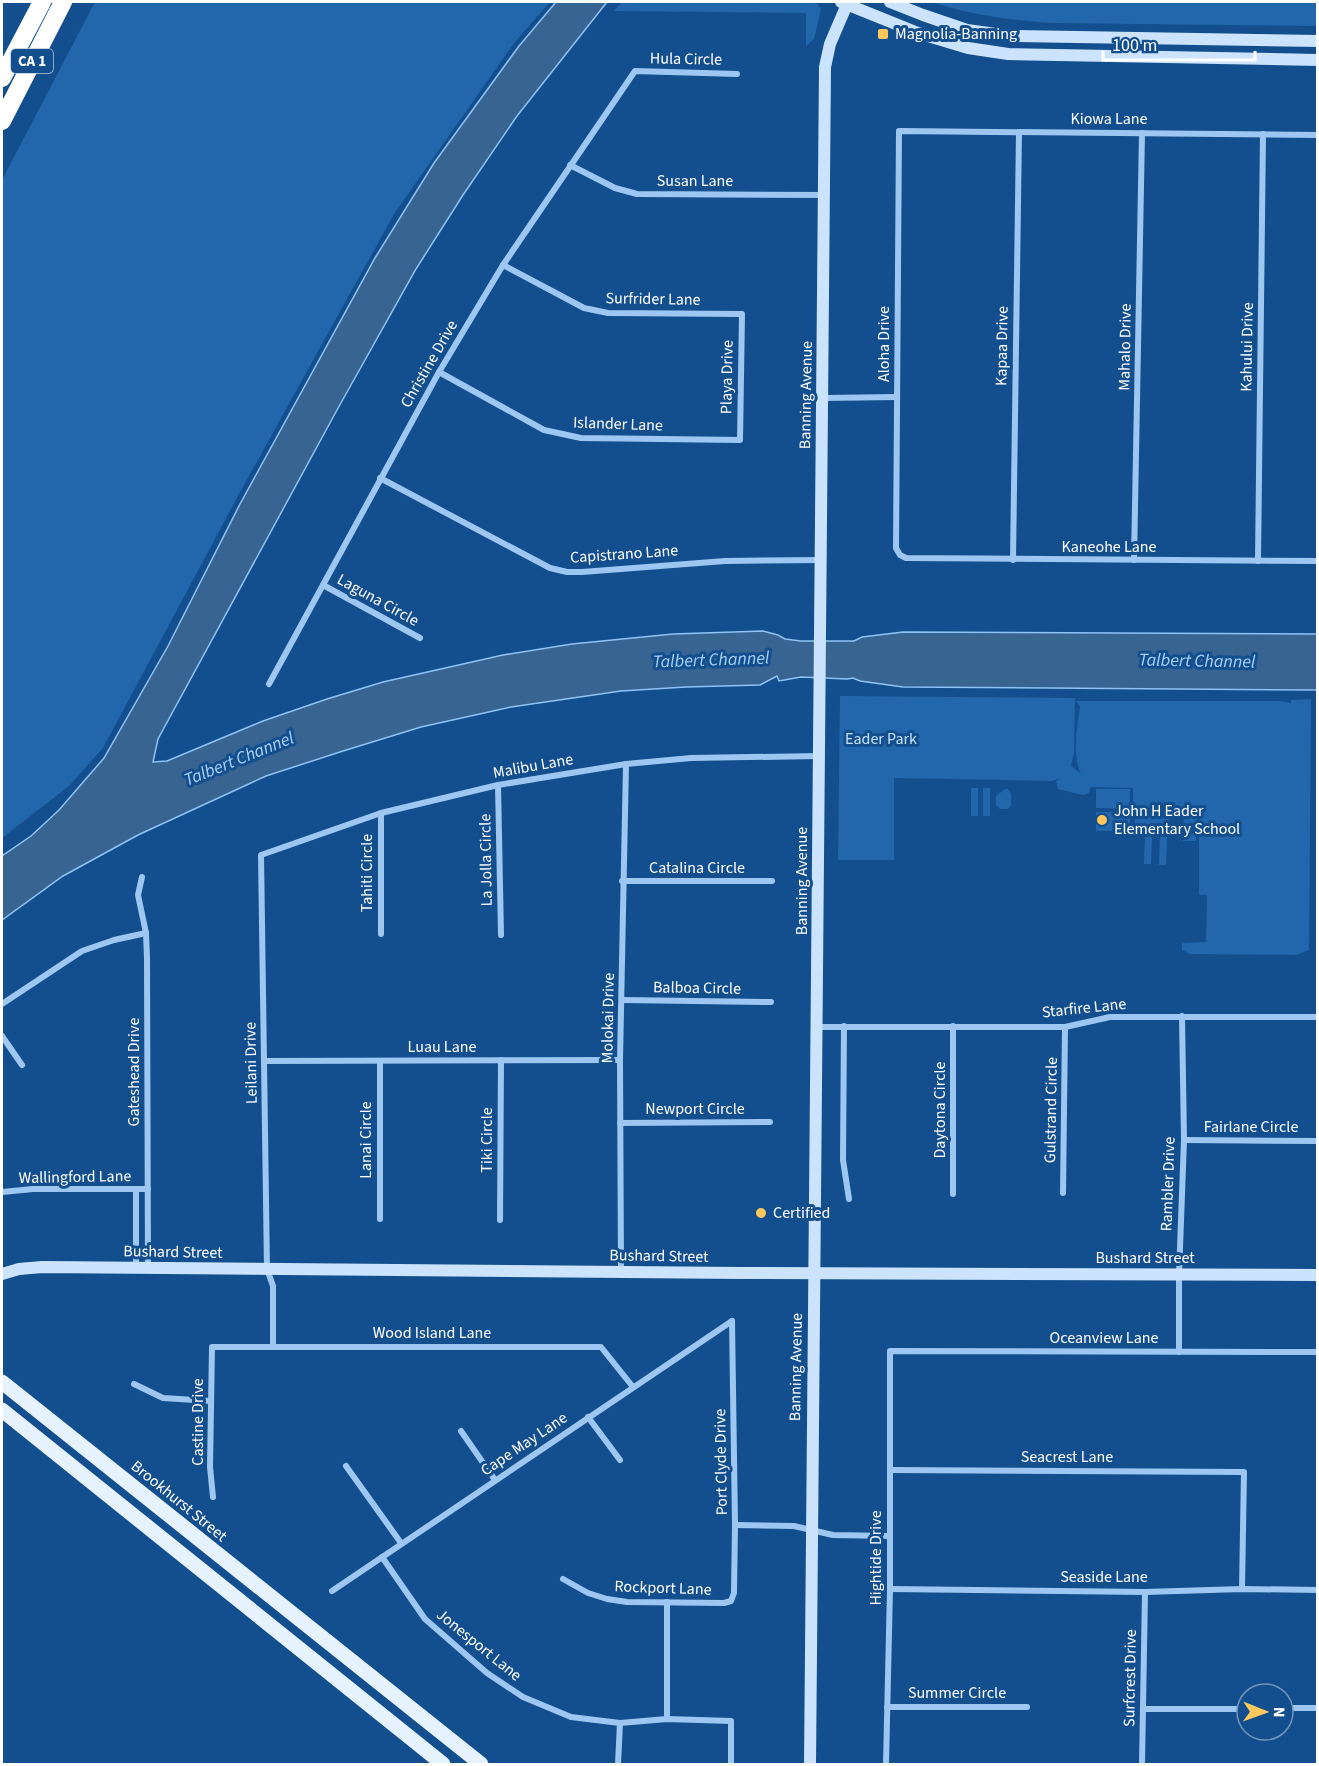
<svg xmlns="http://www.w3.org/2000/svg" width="1319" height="1766" font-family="'Source Sans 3',sans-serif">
<rect width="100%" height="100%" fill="#134f8e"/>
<!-- green -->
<g fill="#2267ab">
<polygon points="95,2 550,2 514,43 394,214 239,494 103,748 69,786 2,838 2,180"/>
<polygon points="622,2 816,2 821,9 814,39 806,46 806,13 614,11"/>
<path d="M932,2h385v24l-266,-3c-41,-3 -81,-8 -119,-21z"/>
<path d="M840,696l235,2 -1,55 -3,13 10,8c-9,-18 -4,-47 -1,-67l-4,-6h203l12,2v-3l20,-1 -2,251 -13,5 -106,-1 -8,-4v-8l2,1 22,-1 1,-47h-8v-83l-66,-1v-23l-42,-1 -2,6 -6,2 -25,-6 -2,-8 4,-3 -8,3 -158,-3v82h-56z"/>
<rect x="971" y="788" width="7" height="28"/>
<rect x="983" y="788" width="7" height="28"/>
<polygon points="1005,789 1008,789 1011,794 1011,806 1007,809 1000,809 996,805 996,796"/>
<polygon points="1096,789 1130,789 1130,809 1096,808"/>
<rect x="1096" y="812" width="34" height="19"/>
<polygon points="1135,812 1169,812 1169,832 1135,831"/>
<polygon points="1184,813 1197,813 1196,841 1183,841"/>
<polygon points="1145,836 1152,836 1151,864 1144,864"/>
<polygon points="1160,836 1167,837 1166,865 1159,865"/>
</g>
<!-- water -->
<polygon fill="#386492" stroke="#8fc3f4" stroke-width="1.5" points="556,2 607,2 517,116 463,195 416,269 337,410 158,739 153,762 167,761 263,721 327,699 383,682 503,655 572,644 673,634 763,631 778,635 785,639 801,641 854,641 862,637 903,632 1317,634 1317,690 903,687 860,681 853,678 847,679 801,677 779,681 777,676 760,685 686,687 621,691 511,707 421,727 343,751 266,776 138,835 63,876 2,920 2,856 31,836 59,810 104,758 168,646 240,504 375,258 434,163 519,46"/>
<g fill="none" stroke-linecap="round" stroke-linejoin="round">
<!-- street -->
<g stroke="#9dc7f1" stroke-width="6">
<polyline points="1318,135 899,131 896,548 900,555 906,558 1318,561"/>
<polyline points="570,165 615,188 637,194 824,195"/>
<polyline points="439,372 544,430 581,438 740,440 742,314 608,313 584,308 503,265"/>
<polyline points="823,398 897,397"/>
<polyline points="380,478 550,568 567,572 582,572 725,561 820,560"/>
<polyline points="1013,560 1019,132"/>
<polyline points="1134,560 1142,133"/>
<polyline points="1258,561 1263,134"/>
<polyline points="323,585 420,638"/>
<polyline points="269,684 439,372 503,265 635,71 737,74"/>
<polyline points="498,785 501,935"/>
<polyline points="142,877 138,895 146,933 147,958 148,1268"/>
<polyline points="622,881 772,881"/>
<polyline points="381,934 381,813"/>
<polyline points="622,1000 771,1002"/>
<polyline points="2,1004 82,951 114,940 146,933"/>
<polyline points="844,1026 843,1160 849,1199"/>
<polyline points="817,1027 1065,1027 1110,1017 1318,1017"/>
<polyline points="2,1036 22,1065"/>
<polyline points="264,1061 620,1060"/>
<polyline points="620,1123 770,1122"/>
<polyline points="1184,1140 1318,1141"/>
<polyline points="136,1189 136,1268"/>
<polyline points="2,1192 33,1189 148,1189"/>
<polyline points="1063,1193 1065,1027"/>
<polyline points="953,1194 953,1026"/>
<polyline points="380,1219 380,1061"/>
<polyline points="500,1220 501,1060"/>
<polyline points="621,1272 620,1060 626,764"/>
<polyline points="273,1346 273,1286 267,1269 261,855 381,813 498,785 626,764 691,758 819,756"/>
<polyline points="1179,1352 1179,1275 1184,1140 1182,1016"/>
<polyline points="134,1384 163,1398 211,1401"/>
<polyline points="588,1417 620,1460"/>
<polyline points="461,1431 495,1480"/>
<polyline points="346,1466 401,1543"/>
<polyline points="890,1470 1244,1472 1242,1589"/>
<polyline points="213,1497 210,1467 212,1347 601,1347 633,1387"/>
<polyline points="735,1525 794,1526 833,1535 889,1536"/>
<polyline points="382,1557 425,1619 487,1673 523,1697 571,1717 620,1723 667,1719 731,1721 731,1764"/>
<polyline points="563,1579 588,1593 607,1599 627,1602 724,1603 731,1601 734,1593 735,1525 732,1321"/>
<polyline points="890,1589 1145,1592 1242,1589 1318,1590"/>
<polyline points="332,1591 732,1321"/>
<polyline points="887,1707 1027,1707"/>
<polyline points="1283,1708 1318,1708"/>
<polyline points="1144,1709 1247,1709"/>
<polyline points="667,1719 667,1602"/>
<polyline points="618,1764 620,1723"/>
<polyline points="886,1764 890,1589 890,1351 1318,1352"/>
<polyline points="1142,1764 1145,1592"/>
</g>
<!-- secondary -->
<g stroke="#cbe3fc" stroke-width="12">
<polyline points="841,2 918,33 968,48 1008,54 1318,60"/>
<polyline points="890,2 923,15 967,30 1010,36 1318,41"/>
<polyline points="2,1274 19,1269 42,1267 741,1273 1318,1275"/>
<polyline points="810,1764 825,67 830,44 848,2"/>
</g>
<!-- primary -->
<g stroke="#e7f2ff" stroke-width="15">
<polyline points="2,1382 481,1764"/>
<polyline points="2,1410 443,1764"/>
</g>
<!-- highway -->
<g stroke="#fff" stroke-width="18">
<polyline points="2,78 42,2"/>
<polyline points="2,121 63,2"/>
</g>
</g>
<!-- markers -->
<g fill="#ffc85d" stroke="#134f8e" stroke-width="2">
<rect x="877" y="28" width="12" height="12" rx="3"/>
<circle cx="1102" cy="820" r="6"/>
<circle cx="761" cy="1213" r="6"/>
</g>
<g text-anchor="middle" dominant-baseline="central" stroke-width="6" stroke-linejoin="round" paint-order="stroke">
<!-- shield labels -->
<rect fill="#134f8e" stroke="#b8cadd" stroke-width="1.5" x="11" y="49" width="42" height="24" rx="4.5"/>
<g font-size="15" font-weight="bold" fill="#fff">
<text x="32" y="61">CA 1</text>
</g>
<!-- poi labels -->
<g font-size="16" fill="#fff" stroke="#134f8e" text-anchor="start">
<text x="895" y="34">Magnolia-Banning</text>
<text x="1114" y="811">John H Eader<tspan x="1114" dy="18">Elementary School</tspan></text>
<text x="773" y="1213">Certified</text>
</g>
<!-- street labels -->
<g font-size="16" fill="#fff" stroke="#134f8e">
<text transform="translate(686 59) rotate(1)">Hula Circle</text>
<text x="1109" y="119">Kiowa Lane</text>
<text x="695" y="181">Susan Lane</text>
<text transform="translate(653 299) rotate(1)">Surfrider Lane</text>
<text transform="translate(884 344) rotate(-90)">Aloha Drive</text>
<text transform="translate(1002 346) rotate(-89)">Kapaa Drive</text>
<text transform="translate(1125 347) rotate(-89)">Mahalo Drive</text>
<text transform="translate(1247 347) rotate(-89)">Kahului Drive</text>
<text transform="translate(429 364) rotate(-60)">Christine Drive</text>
<text transform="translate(727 377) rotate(-89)">Playa Drive</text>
<text transform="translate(806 395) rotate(-89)">Banning Avenue</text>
<text transform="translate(618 424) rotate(2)">Islander Lane</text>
<text x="1109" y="547">Kaneohe Lane</text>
<text transform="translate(624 554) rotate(-4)">Capistrano Lane</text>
<text transform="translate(378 600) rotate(29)">Laguna Circle</text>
<text transform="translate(533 766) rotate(-10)">Malibu Lane</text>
<text transform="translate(486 860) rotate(-91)">La Jolla Circle</text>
<text x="697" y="868">Catalina Circle</text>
<text transform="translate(367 873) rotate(-90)">Tahiti Circle</text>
<text transform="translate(802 881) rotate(-90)">Banning Avenue</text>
<text transform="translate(697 988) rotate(1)">Balboa Circle</text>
<text transform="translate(1084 1008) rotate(-6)">Starfire Lane</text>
<text transform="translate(608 1018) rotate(-89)">Molokai Drive</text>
<text x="442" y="1047">Luau Lane</text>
<text transform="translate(251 1063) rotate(-91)">Leilani Drive</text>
<text transform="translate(134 1072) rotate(-90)">Gateshead Drive</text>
<text x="695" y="1109">Newport Circle</text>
<text transform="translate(940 1110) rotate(-90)">Daytona Circle</text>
<text transform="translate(1051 1110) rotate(-89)">Gulstrand Circle</text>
<text x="1251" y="1127">Fairlane Circle</text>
<text transform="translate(366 1140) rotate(-90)">Lanai Circle</text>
<text transform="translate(487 1140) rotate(-90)">Tiki Circle</text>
<text transform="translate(75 1177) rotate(-1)">Wallingford Lane</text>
<text transform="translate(1168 1184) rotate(-88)">Rambler Drive</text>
<text transform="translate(173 1252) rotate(1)">Bushard Street</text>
<text transform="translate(659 1256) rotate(1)">Bushard Street</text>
<text x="1145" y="1258">Bushard Street</text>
<text x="432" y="1333">Wood Island Lane</text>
<text x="1104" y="1338">Oceanview Lane</text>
<text transform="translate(796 1367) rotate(-89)">Banning Avenue</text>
<text transform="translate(198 1422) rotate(-90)">Castine Drive</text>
<text transform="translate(524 1444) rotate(-34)">Cape May Lane</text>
<text x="1067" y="1457">Seacrest Lane</text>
<text transform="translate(721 1462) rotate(-91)">Port Clyde Drive</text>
<text transform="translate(179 1501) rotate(39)">Brookhurst Street</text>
<text transform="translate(876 1558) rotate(-90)">Hightide Drive</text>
<text x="1104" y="1577">Seaside Lane</text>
<text transform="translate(663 1588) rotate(2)">Rockport Lane</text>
<text transform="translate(479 1645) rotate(39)">Jonesport Lane</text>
<text transform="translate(1130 1678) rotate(-89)">Surfcrest Drive</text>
<text x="957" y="1693">Summer Circle</text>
</g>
<!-- park labels -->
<g font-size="16" fill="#c4e0fc" stroke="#134f8e">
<text x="881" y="739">Eader Park</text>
</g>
<!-- water labels -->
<g font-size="18" font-style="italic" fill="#a9d1f8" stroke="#134f8e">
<text transform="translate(711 660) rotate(-2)">Talbert Channel</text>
<text transform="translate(1197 661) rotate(1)">Talbert Channel</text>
<text transform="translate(239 759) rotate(-22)">Talbert Channel</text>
</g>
</g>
<!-- border -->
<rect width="1319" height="1766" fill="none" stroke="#ffffff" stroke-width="6"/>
<!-- north arrow -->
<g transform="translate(1265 1712) rotate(91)"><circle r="28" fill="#134f8e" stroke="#7195bb" stroke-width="1.5"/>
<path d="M0-4.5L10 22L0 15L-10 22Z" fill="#ffc85d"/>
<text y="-9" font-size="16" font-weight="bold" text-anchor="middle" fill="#ffffff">N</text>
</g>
<!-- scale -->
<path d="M1103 51v9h152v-9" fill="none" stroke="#ffffff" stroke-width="3"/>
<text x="1112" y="51" font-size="18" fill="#ffffff" stroke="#134f8e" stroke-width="4.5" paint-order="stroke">100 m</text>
</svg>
